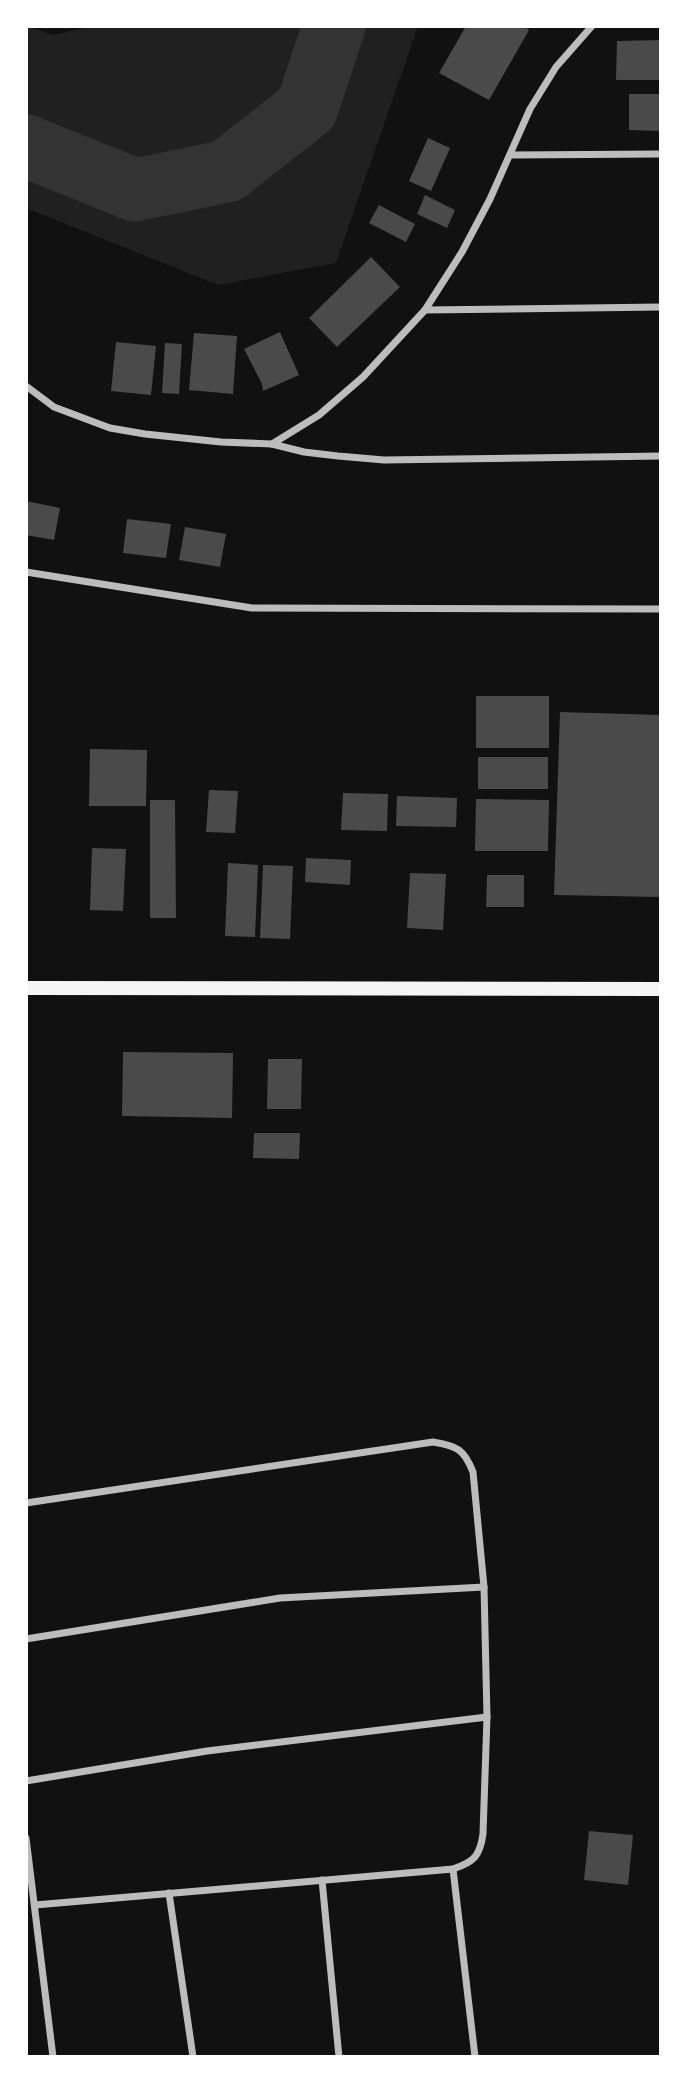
<svg xmlns="http://www.w3.org/2000/svg" width="687" height="2083" font-family="'PT Sans Narrow',sans-serif">
<rect width="100%" height="100%" fill="#111"/>
<!-- green -->
<polygon fill="#202020" points="26,26 53,35 95,26 418,26 336,263 218,285 26,208"/>
<g fill="none" stroke-linecap="round" stroke-linejoin="round">
<!-- river -->
<polyline stroke="#333" stroke-width="63" points="26,146 135,190 227,171 307,108 334,26"/>
</g>
<!-- building -->
<g fill="#4a4a4a">
<polygon points="466,26 524,26 529,30 489,100 439,73"/>
<polygon points="661,40 661,80 616,80 617,41"/>
<polygon points="629,94 661,94 661,131 629,130"/>
<polygon points="428,138 450,148 431,191 409,181"/>
<polygon points="425,195 455,210 447,228 417,214"/>
<polygon points="379,205 415,224 406,242 369,223"/>
<polygon points="371,257 400,287 337,347 309,318"/>
<polygon points="280,332 299,375 263,391 262,384 244,349"/>
<polygon points="194,333 237,336 233,394 189,390"/>
<polygon points="116,342 156,346 151,395 111,391"/>
<polygon points="165,343 182,344 179,394 162,393"/>
<polygon points="26,501 60,508 54,540 26,535"/>
<polygon points="127,519 171,524 166,558 123,553"/>
<polygon points="185,527 226,534 220,567 179,560"/>
<rect x="476" y="696" width="73" height="52"/>
<polygon points="560,712 661,715 661,897 554,895"/>
<polygon points="90,749 147,750 146,806 89,806"/>
<rect x="478" y="757" width="70" height="32"/>
<polygon points="209,790 238,791 235,833 206,832"/>
<polygon points="343,793 388,794 387,831 341,830"/>
<polygon points="397,796 457,798 456,827 396,826"/>
<polygon points="476,799 549,800 548,851 475,851"/>
<polygon points="150,800 175,800 176,918 150,918"/>
<polygon points="92,848 126,849 123,911 90,910"/>
<polygon points="306,858 351,860 350,885 305,882"/>
<polygon points="228,863 258,865 255,937 225,936"/>
<polygon points="263,865 293,866 290,939 260,938"/>
<polygon points="410,873 446,874 443,930 407,928"/>
<polygon points="487,875 524,875 524,907 486,907"/>
<polygon points="123,1052 233,1053 232,1118 122,1116"/>
<polygon points="268,1059 302,1059 301,1109 267,1109"/>
<polygon points="254,1133 300,1133 299,1159 253,1158"/>
<polygon points="589,1831 633,1835 628,1885 584,1880"/>
</g>
<g fill="none" stroke-linecap="round" stroke-linejoin="round">
<!-- minor -->
<g stroke="#bcbcbc" stroke-width="7">
<polyline points="510,155 661,154"/>
<polyline points="425,310 661,307"/>
<polyline points="26,386 54,407 110,428 145,434 221,442 272,444 304,452 338,456 384,460 661,456"/>
<polyline points="272,444 319,415 363,377 425,310 462,252 490,199 530,109 556,67 592,26"/>
<polyline points="26,572 252,608 661,609"/>
<path d="M26,1503l407,-61c24,4 31,7 40,30l11,115 3,130 -4,117c-3,22 -9,28 -30,35l-418,36"/>
<polyline points="26,1639 280,1598 484,1587"/>
<polyline points="26,1781 207,1751 487,1717"/>
<polyline points="26,1838 53,2057"/>
<polyline points="453,1869 475,2057"/>
<polyline points="322,1880 339,2057"/>
<polyline points="169,1893 193,2057"/>
</g>
<!-- secondary -->
<polyline stroke="#f5f5f5" stroke-width="14" points="26,988 661,989"/>
</g>
<!-- border -->
<rect width="687" height="2083" fill="none" stroke="#ffffff" stroke-width="56"/>
</svg>
